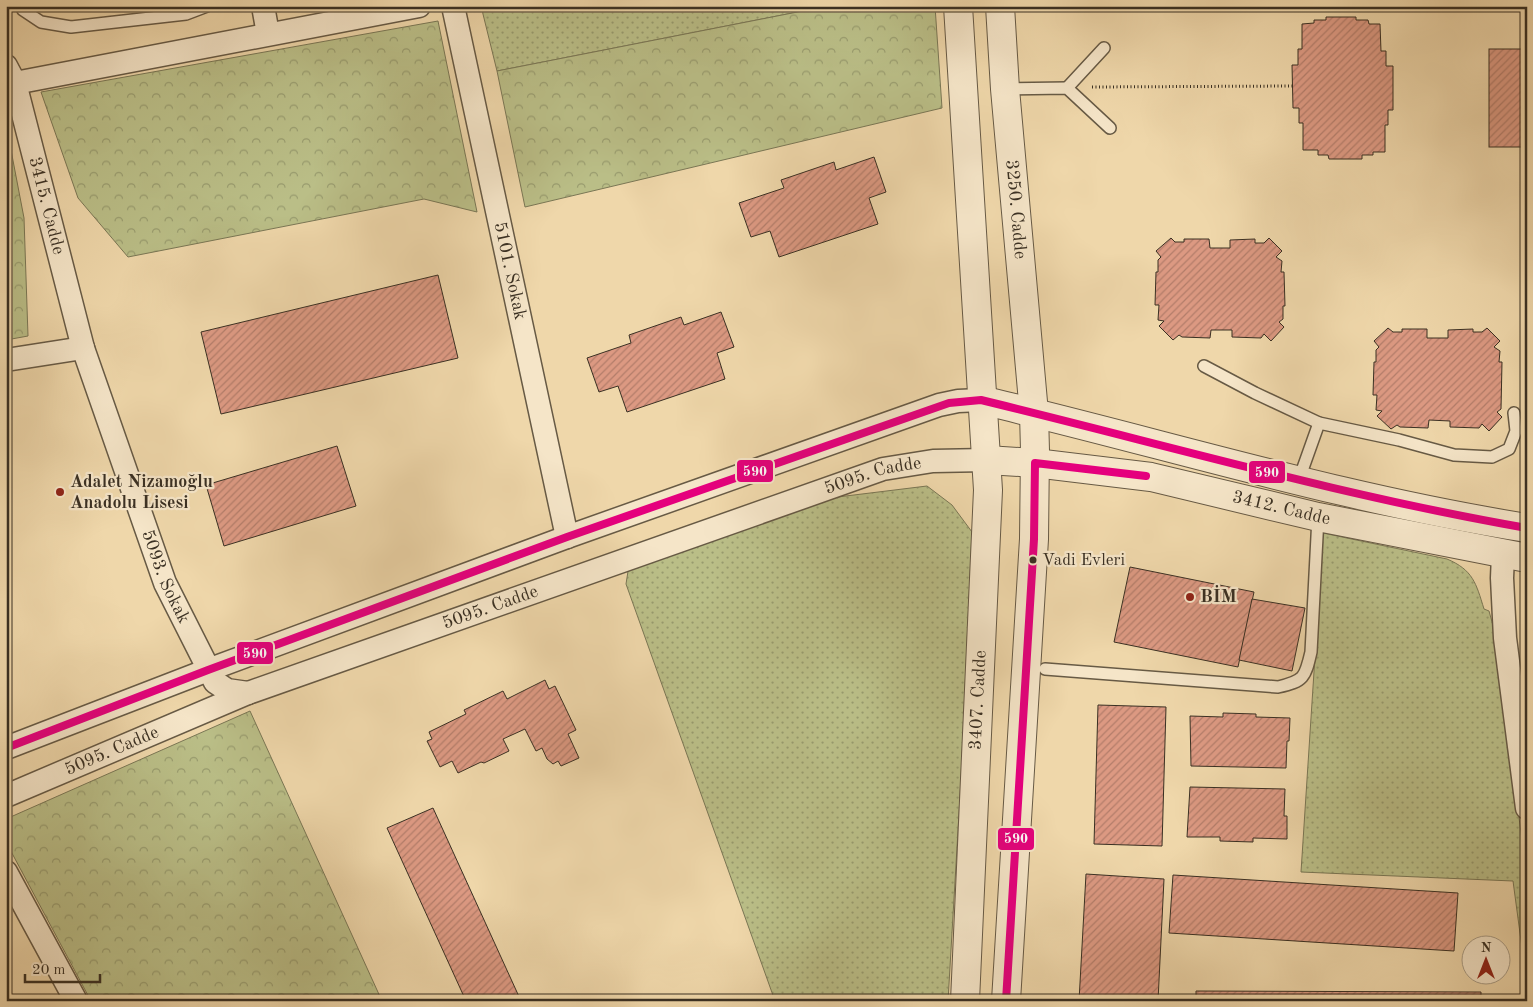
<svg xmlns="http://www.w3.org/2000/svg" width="1533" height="1007" font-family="'Old Standard TT',serif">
<defs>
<pattern id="grass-dots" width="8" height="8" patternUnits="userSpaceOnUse" patternTransform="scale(1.25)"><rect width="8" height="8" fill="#babe87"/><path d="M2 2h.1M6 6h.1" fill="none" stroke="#989b6e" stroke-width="1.8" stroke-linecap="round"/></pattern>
<pattern id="park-crowns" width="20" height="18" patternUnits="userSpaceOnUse" patternTransform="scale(1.25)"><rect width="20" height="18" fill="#babe87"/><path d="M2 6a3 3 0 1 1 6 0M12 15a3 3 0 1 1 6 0" fill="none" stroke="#989b6e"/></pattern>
<pattern id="building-hatch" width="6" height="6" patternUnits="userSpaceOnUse" patternTransform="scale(1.25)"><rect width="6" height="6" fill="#dc9982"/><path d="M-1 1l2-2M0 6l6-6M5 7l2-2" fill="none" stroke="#b37d6a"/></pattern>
</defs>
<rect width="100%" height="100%" fill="#efd7aa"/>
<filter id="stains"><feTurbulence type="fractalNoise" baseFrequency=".004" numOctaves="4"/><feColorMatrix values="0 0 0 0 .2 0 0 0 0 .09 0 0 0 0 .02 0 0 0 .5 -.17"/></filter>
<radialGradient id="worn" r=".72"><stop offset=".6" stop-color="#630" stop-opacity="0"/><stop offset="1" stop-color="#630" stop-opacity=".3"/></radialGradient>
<!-- grass -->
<g fill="url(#grass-dots)" stroke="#7a7755">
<polygon points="481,6 828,6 497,71"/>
<polygon points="927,486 952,505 972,532 961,779 948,1001 775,1001 626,584 629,565 789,503"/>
<path d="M1323,533l124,26c26,11 29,24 37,50l5,2 5,18 33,249 -1,100 -13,-97 -212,-9z"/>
</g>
<!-- park -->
<g fill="url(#park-crowns)" stroke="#7a7755">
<polygon points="828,6 935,6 942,108 525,207 497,71"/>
<polygon points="438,21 477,212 424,199 128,257 78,198 41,92"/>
<polygon points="6,124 24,218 28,336 6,340"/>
<polygon points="250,711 382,1001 91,1001 6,842 6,819"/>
</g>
<!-- building -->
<g fill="url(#building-hatch)" stroke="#3a3023">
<polygon points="1326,17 1356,17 1356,20 1368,20 1369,24 1380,24 1381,51 1386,51 1386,66 1393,66 1393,110 1388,110 1388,125 1385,125 1385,152 1373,152 1373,155 1362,155 1362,159 1329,159 1328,155 1318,155 1318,150 1303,150 1303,123 1299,123 1299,108 1293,108 1292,65 1298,65 1298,49 1302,49 1302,24 1314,23 1314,20 1326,20"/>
<rect x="1489" y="49" width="38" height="98"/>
<polygon points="874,157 886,192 869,198 878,224 779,257 770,231 751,237 739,203 784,188 781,180 834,162 836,170"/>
<polygon points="1171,238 1175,242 1184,242 1184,239 1209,239 1210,248 1230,248 1230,240 1255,239 1255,243 1264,243 1269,238 1282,251 1276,257 1282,261 1281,272 1284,272 1285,306 1283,306 1283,319 1279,322 1284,327 1271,341 1264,334 1261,338 1232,337 1232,330 1211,330 1210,338 1182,337 1179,335 1173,340 1159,326 1164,321 1158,320 1159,305 1155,305 1156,272 1158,272 1158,260 1161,257 1156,251"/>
<polygon points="438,275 458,358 221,414 201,332"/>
<polygon points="721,312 734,347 717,353 725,379 627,412 618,386 599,392 587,358 631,343 629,335 681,317 684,325"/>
<polygon points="1388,328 1393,332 1402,332 1402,329 1427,329 1427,338 1448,338 1448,330 1473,329 1473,332 1482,332 1487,328 1500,341 1494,347 1500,351 1499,362 1502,362 1501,409 1497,412 1502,417 1489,431 1482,424 1479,428 1450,427 1450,421 1429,420 1428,428 1400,427 1397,425 1391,429 1377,416 1382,411 1376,410 1377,395 1373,395 1374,362 1376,362 1376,350 1379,347 1374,341"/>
<polygon points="337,446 356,506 224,546 206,485"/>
<polygon points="1130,567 1254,592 1238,667 1114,642"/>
<polygon points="1252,599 1305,608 1292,671 1239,660"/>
<polygon points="545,680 549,689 555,686 576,730 568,734 579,758 561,766 558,761 553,764 547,759 542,748 536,751 525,729 503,739 509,751 484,763 481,762 458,773 452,761 440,767 427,741 432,739 429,732 466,714 464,710 503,691 507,699"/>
<polygon points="1098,705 1166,707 1162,846 1094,844"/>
<polygon points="1223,713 1256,714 1256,717 1290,718 1289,741 1287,741 1286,768 1191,766 1190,716 1223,717"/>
<polygon points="1190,787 1285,789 1284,816 1287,816 1287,839 1253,838 1253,842 1220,841 1220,837 1187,837"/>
<polygon points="433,808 521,1001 466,1001 387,828"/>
<polygon points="1086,874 1164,879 1158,1001 1079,1001"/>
<polygon points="1173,875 1458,893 1454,951 1169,933"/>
<polygon points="1196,991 1481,992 1481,1001 1196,1001"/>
</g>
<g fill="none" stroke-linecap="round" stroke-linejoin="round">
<defs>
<g id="service">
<polyline points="21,6 23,10 41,22 71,27 186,14 207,6"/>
<polyline points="1067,88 1104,48"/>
<polyline points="1005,89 1067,88 1110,128"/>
<polyline points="1204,366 1255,393 1319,423 1399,440 1454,455 1492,457 1509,449 1516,431 1514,413"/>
<polyline points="1298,482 1319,423"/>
<path d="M1045,669l233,18c26,-6 27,-9 33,-35l7,-135"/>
</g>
<g id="minor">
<polyline points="263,6 268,34"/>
<path id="s1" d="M453,6l114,531"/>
<path id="s2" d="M6,66l9,17 68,265 82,235 50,99 12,8 21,3"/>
<polyline points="15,83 419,6"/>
<polyline points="6,360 83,348"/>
<polyline points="1503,555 1502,578 1505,638 1527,808"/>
<polyline points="6,748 208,670 567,537 939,405 958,401 981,400"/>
<path id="s3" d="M6,796l242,-103 635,-224 50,-8 54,-1"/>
<polyline points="6,872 76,1001"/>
</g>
<g id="tertiary">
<polyline points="958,6 988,490 965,1001"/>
<path id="s4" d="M1000,6l5,83 29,324 1,38 -1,88 -28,462"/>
<path d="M981,400c182,43 361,99 546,128"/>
<path id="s5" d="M987,460l48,3 116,14 167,40 209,41"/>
</g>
</defs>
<!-- service casing -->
<use href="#service" stroke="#675a45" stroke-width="14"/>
<!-- minor casing -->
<use href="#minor" stroke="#675a45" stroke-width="25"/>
<!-- tertiary casing -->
<use href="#tertiary" stroke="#675a45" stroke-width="30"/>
<!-- path -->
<polyline stroke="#3a3023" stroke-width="3" stroke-dasharray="1 2.5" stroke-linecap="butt" points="1092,87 1293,86"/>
<!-- service -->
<use href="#service" stroke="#f5e5c8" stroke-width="11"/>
<!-- minor -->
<use href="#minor" stroke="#f5e5c8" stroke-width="22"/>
<!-- tertiary -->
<use href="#tertiary" stroke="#f5e5c8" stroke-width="28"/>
<defs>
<g id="bus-1">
<path d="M6,748l202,-78 359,-133 382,-134 32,-3c182,44 361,96 546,128"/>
<polyline points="1006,1001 1034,539 1035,463 1146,476"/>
</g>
</defs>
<!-- bus-1 casing -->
<use href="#bus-1" stroke="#f5e5c8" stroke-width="11"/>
<!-- bus-1 -->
<use href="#bus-1" stroke="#e5007d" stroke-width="8"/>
</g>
<!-- markers -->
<g fill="#8f2418" stroke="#f5e5c8" stroke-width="2">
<circle cx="60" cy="492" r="5"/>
<circle cx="1190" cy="597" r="5"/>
</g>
<circle fill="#3a3023" stroke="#f5e5c8" stroke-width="2" cx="1033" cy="560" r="4.5"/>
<g text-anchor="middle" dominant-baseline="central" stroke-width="4.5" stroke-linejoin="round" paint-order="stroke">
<!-- bus labels -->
<g font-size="17" fill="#3a3023" stroke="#f5e5c8" text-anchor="start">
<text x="1042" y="560">Vadi Evleri</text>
</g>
<!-- street labels -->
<g font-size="18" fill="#3a3023" stroke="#f5e5c8">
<text stroke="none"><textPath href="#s2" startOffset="146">3415. Cadde</textPath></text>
<text stroke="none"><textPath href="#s4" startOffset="204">3250. Cadde</textPath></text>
<text stroke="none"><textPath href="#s1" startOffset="271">5101. Sokak</textPath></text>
<text stroke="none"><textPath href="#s3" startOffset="925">5095. Cadde</textPath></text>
<text stroke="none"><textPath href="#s5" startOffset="299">3412. Cadde</textPath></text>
<text stroke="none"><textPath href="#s2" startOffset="536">5093. Sokak</textPath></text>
<text stroke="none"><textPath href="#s3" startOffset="520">5095. Cadde</textPath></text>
<text transform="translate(978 700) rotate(-87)">3407. Cadde</text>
<text stroke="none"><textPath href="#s3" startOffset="115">5095. Cadde</textPath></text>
</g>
<!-- poi labels -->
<g font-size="18" font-weight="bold" fill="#3a3023" stroke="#f5e5c8" text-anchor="start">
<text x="70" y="482">Adalet Nizamoğlu<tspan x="70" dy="21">Anadolu Lisesi</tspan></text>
<text x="1200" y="597">BİM</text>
</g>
</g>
<g stroke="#f5e5c8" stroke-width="2">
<rect x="736" y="459" width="38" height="24" rx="5" fill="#e5007d"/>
<rect x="1248" y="460" width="38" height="24" rx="5" fill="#e5007d"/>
<rect x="236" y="641" width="38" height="24" rx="5" fill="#e5007d"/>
<rect x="997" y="827" width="38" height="24" rx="5" fill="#e5007d"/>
</g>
<g font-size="14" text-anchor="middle" font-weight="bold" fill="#fff">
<text x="755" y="476">590</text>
<text x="1267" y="477">590</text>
<text x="255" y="658">590</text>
<text x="1016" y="843">590</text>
</g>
<!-- margin -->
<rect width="1533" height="1007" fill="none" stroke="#efd7aa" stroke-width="25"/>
<rect x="8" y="8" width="1518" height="992" fill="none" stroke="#3a3023" stroke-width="2.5"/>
<rect x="12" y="12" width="1508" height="982" fill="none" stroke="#3a3023"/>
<!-- north arrow -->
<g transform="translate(1486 960)"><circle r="24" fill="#f5e5c8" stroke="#aa9d86"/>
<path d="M0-4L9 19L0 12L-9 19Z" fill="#8f2418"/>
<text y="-8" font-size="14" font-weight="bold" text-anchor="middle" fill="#3a3023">N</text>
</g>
<!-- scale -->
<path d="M25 974v8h75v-8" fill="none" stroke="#3a3023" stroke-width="2.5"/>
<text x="32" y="974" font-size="15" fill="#3a3023" stroke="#f5e5c8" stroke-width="4" paint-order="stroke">20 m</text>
<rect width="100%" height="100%" filter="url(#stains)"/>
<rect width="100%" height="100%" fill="url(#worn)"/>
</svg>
